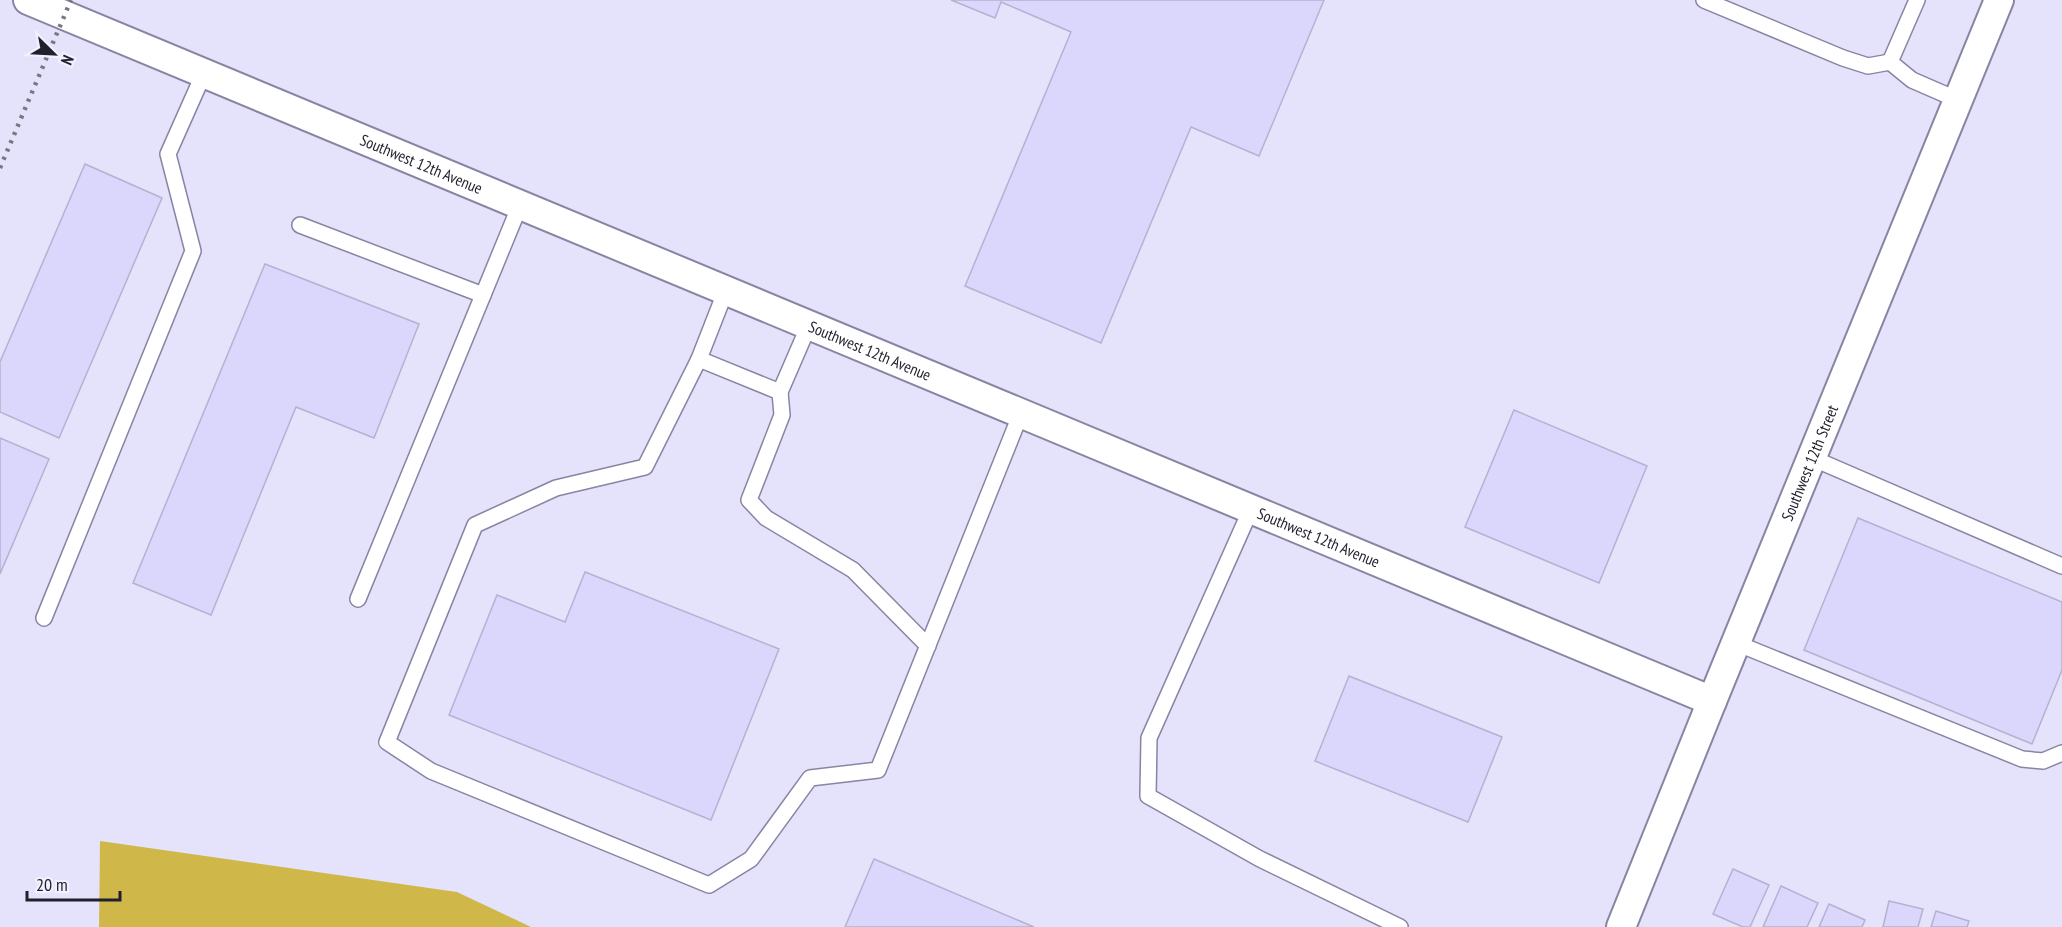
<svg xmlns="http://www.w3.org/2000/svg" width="2062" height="927" font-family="'PT Sans Narrow',sans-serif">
<rect width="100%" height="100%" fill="#f1f0fe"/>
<!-- built -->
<polygon fill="#e5e2fb" points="0,0 2062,0 2062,927 531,927 457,892 100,842 99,927 0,927"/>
<!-- forest -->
<polygon fill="#cfb74a" points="100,841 457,892 531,927 99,927"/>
<!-- building -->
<g fill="#dbd6fc" stroke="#b5b1d2" stroke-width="1.5">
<polygon points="951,0 1324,0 1259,156 1191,127 1101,343 965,286 1071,32 1001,2 995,18"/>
<polygon points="85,164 162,198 59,438 0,412 0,362"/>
<polygon points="265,264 419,324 374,438 296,407 211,615 133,583"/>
<polygon points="1514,410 1647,466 1599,583 1465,527"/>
<polygon points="0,438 49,459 0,574"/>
<polygon points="1858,518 2062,602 2062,670 2032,744 1804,650"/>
<polygon points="585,572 779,649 711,820 449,715 497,595 565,622"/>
<polygon points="1349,676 1502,737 1468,822 1315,761"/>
<polygon points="874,859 1034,927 845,927"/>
<polygon points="1733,869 1769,885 1750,927 1743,927 1713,914"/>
<polygon points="1781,886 1818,903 1807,927 1763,927"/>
<polygon points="1889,901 1923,909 1918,927 1883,927"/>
<polygon points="1829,904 1865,920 1862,927 1819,927"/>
<polygon points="1936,911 1969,921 1967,927 1931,927"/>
</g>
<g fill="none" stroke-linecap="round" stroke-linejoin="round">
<defs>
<g id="service">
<polyline points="1704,0 1843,58 1868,66 1890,62"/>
<polyline points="1917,0 1890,62 1912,80 1958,100"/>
<polyline points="300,225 483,295"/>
<polyline points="726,290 699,359 780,392 809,325"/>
<polyline points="699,359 645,467 556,488 475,525 387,742 431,771 709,885 751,859 810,778 878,770 1021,413"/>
<polyline points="780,392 782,415 749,500 766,518 853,570 928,646"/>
<polyline points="1812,458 2062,566"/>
<polyline points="1251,509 1149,738 1148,796 1260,859 1400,927"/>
<polyline points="358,599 520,205"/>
<polyline points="44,618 193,251 168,154 204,73"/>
<polyline points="1736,643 2022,759 2043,761 2062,753"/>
</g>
<g id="minor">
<path id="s1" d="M28,0l1684,701"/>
<path id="s2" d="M1621,927l91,-226 287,-701"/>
</g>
</defs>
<!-- service casing -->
<use href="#service" stroke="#8884a3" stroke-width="18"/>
<!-- minor casing -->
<use href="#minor" stroke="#8884a3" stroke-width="32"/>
<!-- service -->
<use href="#service" stroke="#fff" stroke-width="15"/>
<!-- minor -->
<use href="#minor" stroke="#fff" stroke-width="28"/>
<!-- rail -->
<polyline stroke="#797784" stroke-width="4.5" stroke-dasharray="3 6" stroke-linecap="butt" points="0,168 71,0"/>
</g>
<g text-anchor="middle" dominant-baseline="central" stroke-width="4.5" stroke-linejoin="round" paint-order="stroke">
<!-- street labels -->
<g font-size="16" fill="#211f2c" stroke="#f1f0fe">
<text stroke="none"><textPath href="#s1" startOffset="426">Southwest 12th Avenue</textPath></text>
<text stroke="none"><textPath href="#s1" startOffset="912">Southwest 12th Avenue</textPath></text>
<text stroke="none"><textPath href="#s2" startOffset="501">Southwest 12th Street</textPath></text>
<text stroke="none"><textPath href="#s1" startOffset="1398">Southwest 12th Avenue</textPath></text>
</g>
</g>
<!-- north arrow -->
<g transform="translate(54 54) rotate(114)" stroke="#f1f0fe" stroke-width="4.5" paint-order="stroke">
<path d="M0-4.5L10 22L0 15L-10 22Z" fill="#211f2c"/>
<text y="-9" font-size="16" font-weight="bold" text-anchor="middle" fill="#211f2c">N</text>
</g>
<!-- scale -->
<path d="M27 891v9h93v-9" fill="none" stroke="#211f2c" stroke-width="3"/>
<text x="36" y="891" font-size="18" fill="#211f2c" stroke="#f1f0fe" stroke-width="4.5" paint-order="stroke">20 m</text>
</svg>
